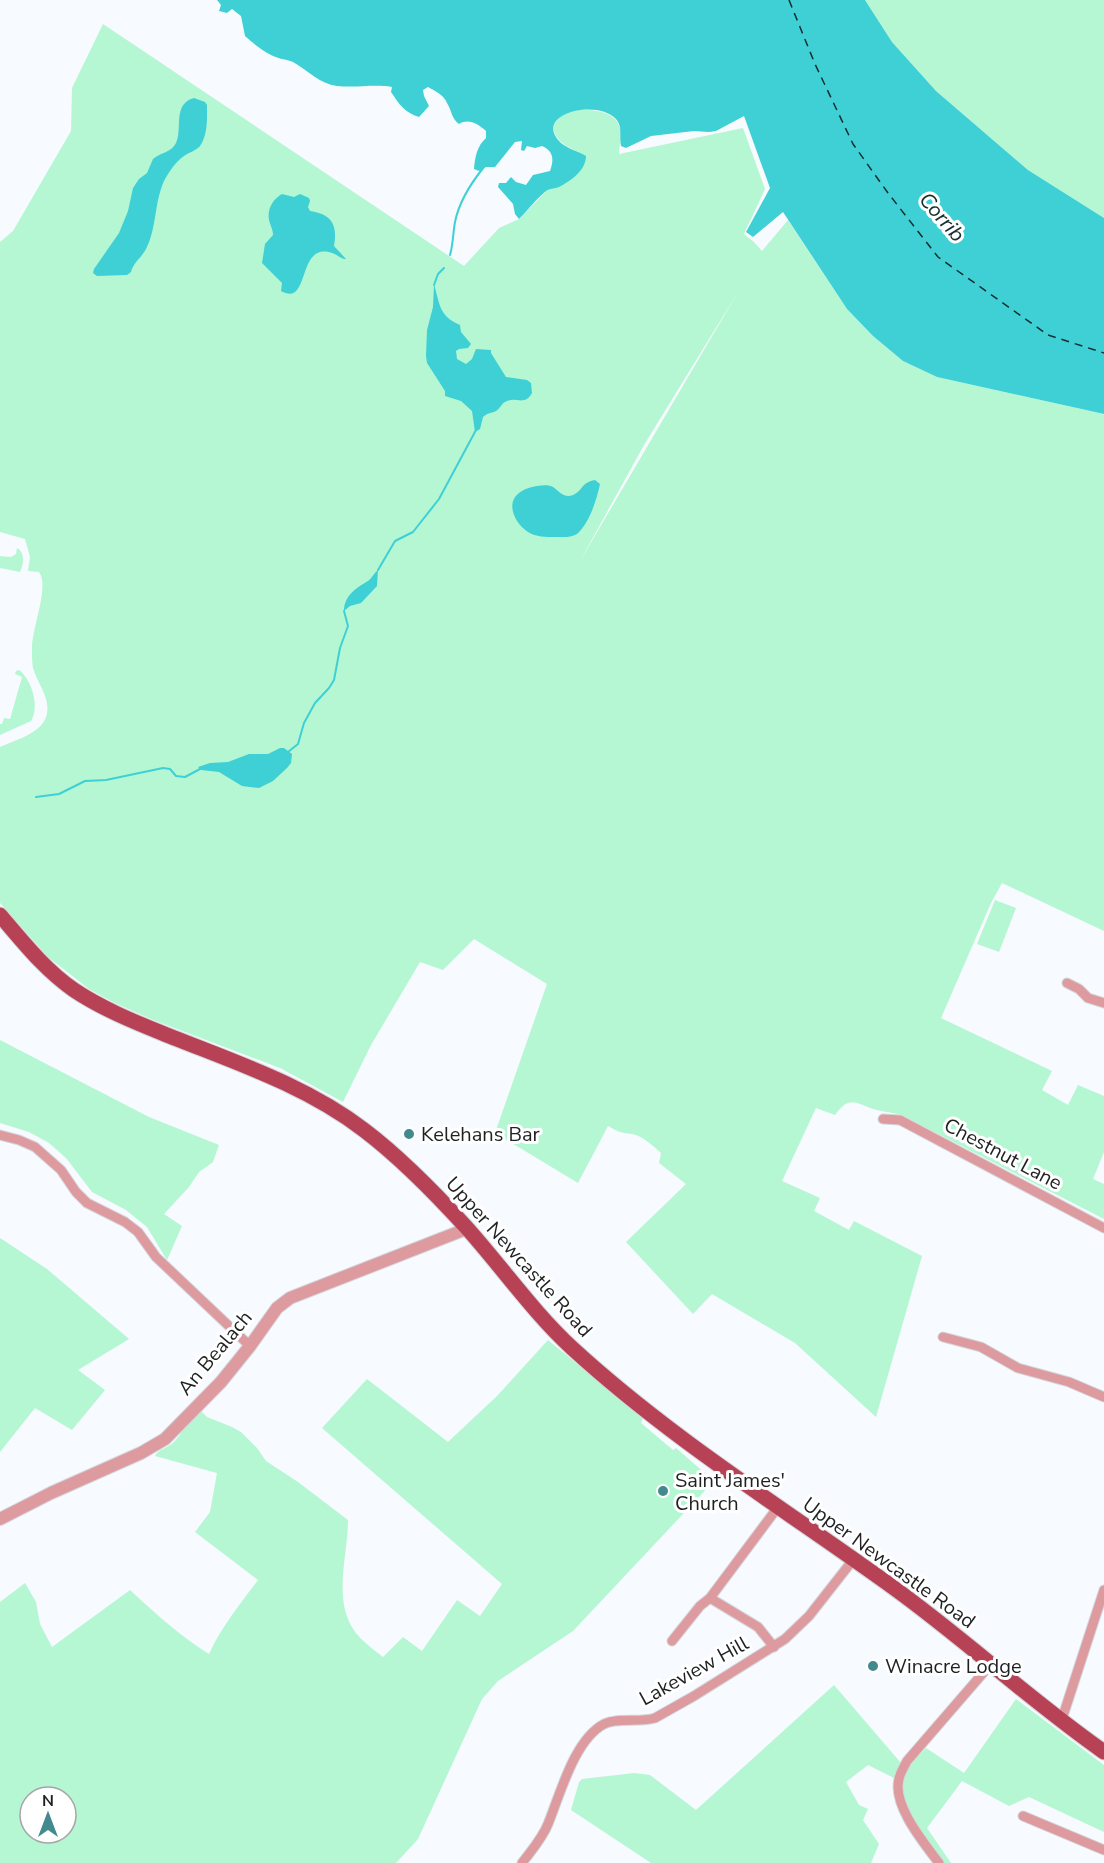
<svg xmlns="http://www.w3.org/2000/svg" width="1104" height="1863" font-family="'Nunito Sans',sans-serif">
<rect width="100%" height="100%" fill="#f7fafe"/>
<!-- green -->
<g fill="#b5f7d3" fill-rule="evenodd">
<polygon points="865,0 1104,0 1104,218 1028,170 936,91 892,42"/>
<path d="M103,24l361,242 35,-38 20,-9 28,-29 12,-3 20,-35c-46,-17 -22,-49 18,-41 10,2 19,5 22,15 4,9 0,19 0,28l124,-26 22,61 -21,45 10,8 8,9 26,-31 59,89 26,27 30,25 34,16 167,37v517l-102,-48 -11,20 -50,115 111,53 -10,19 26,15 10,-20 26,11v56l-11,27 11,5v35l-203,-104c-9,-3 -19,-3 -28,-6 -19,-7 -24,-13 -38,6l-19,-7 -34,73 38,17 -6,13 35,19 5,-9 68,35 -46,161 -81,-74 -83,-49 -19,20 -67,-72 60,-58 -27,-21 2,-10c-8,-7 -18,-17 -29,-19 -11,-1 -13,-2 -24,-8l-30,57 -83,-50 52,-149 -73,-45 -31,31 -23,-8 -49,83 -28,57 -63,-34 -129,-49 -38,-17 -24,-13 -41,-32 -48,-54v-156c15,-7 40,-13 46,-30 6,-18 -8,-32 -13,-49 -1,-5 -1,-12 -1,-18 -1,-20 18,-63 7,-78l-11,-1 2,-14 -5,-18 -25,-7v-290l13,-11 58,-100 1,-43zM738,292l-158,269 64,-116z"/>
<path d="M17,548c8,4 7,16 3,24l-20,-4v-12l11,1 5,-3z"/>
<path d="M19,670c13,10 21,37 12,51l-31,14v-11h2l2,-6 6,1 12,-42 -7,-3 1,-3z"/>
<polygon points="995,900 1016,908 999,952 977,944"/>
<polygon points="0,1040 149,1117 219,1145 213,1162 199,1172 189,1187 164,1214 182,1226 167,1260 147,1227 126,1210 92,1192 66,1158 49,1143 29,1132 0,1123"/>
<polygon points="0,1238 47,1269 129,1339 78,1370 105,1390 72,1430 35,1408 0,1452"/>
<path d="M548,1340l95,78 -2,5 32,27 3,-2 38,33 -141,150 -75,50 -16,18 -64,140 -22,24h-396v-261l25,-19 11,19 4,22 12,23 78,-57c25,23 51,47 79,64 12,-27 32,-51 49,-74l-63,-48 15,-20 7,-39 -62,-17c3,-7 13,-8 19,-14 10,-10 13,-25 27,-31l6,6 25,10 9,5 16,16 9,13 32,21 50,38c0,36 -16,80 7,112 8,10 18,17 28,25l20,-20 19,14 35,-51 23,16 22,-32 -180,-156 45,-49 81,63 49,-46zM30,1797h36v36h-36z"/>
<polygon points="834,1685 901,1763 894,1778 868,1765 846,1782 859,1805 868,1809 863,1820 879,1844 871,1863 651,1863 571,1810 579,1782 582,1779 634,1773 650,1775 696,1810"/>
<path d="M1016,1699l88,66v67l-75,-35 -20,9 -47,-25 -35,47 24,35h-8c-14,-20 -48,-59 -40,-85 3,-11 15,-22 23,-30l38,25z"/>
</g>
<!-- water -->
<g fill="#3ed0d5">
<path d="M217,0h648l27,42 44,49 92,79 76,48v196l-167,-37 -34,-16 -30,-25 -26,-27 -64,-97 -30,25 -7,-5 24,-44 -26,-72 -28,15 -7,1 -15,-1 -43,5 -25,12 -5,-2c-2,-9 2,-19 -5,-27 -19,-21 -85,-5 -55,24 7,6 17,8 25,13 0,14 -15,25 -27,31 -4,2 -9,1 -13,4 -10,8 -18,19 -27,28l-4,-5 -2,-10 -15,-17 1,-4h7l5,-6 5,5 10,3 7,-10 17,-4c4,-11 4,-20 -8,-25l-7,2 -8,-2 -3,5 -3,-1 1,-9 -7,1 -20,25h-9l-7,4 -5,-2c1,-12 3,-23 12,-31v-7c-8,-7 -17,-13 -27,-7 -8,-6 -7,-13 -12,-21 -3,-8 -12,-12 -19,-16l-5,3 1,6 5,10 -10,11c-14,-4 -20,-13 -28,-25l1,-5c-18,-3 -36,1 -55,-1 -17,-2 -30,-16 -44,-24 -7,-3 -15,-3 -22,-7 -10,-5 -18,-12 -26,-19l-4,-20 -9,-7 -5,4 -8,-2 2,-6z"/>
<path d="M194,98l11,4 2,3c0,13 1,30 -7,41 -4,5 -11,6 -16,10 -9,6 -15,16 -20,25 -10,22 -7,47 -18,68 -4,8 -13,14 -15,23l-4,3 -30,1 -4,-3 1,-4 25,-36 9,-22 5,-23 6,-9 8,-6 6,-14c8,-7 18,-6 23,-16 7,-14 -4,-39 18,-45z"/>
<path d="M282,194l12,3 6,-3 9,4 1,3 -2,6 2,4c21,3 28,13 24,35l12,13h-2c-4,-1 -8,-5 -12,-6 -36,-12 -21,55 -51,38l1,-8 -20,-20 3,-19 8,-9c0,-6 -3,-10 -4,-15 -2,-11 4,-21 13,-26z"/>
<path d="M434,284c6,21 5,32 26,41l1,7 10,12 -3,4 -9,1 -3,2 1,8 9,5 6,-5 4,-10 15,1v3l15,24 21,3 4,3 1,10c-7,13 -15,4 -25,8 -6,2 -6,7 -11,10 -4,2 -9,2 -13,6l-3,12 -5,3 -3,-21 -11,-10 -16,-5v-5l-18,-28 -1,-7 1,-26 6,-23z"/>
<path d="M595,480l5,4c-3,15 -11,40 -23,50 -6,4 -15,3 -22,3 -9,0 -19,0 -27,-5 -14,-9 -24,-31 -6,-41 7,-4 24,-8 31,-4 6,4 11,12 20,8 11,-5 7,-12 22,-15z"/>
<path d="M378,570l-1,16 -16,17 -11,3 -6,5c0,-15 12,-23 24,-30 4,-3 6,-8 10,-11z"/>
<polygon points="280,748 284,748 292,754 291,763 287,768 273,781 259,788 242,786 219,772 201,770 198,767 210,763 228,762 249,754 268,754"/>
</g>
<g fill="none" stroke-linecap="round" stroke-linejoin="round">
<!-- stream -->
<g stroke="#3ed0d5" stroke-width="2">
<path d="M450,255c3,-10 3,-22 5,-33 4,-20 16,-39 29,-55"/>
<polyline points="434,285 438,274 444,268"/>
<polyline points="378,570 395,541 413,532 439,499 476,430"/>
<polyline points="288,752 298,744 304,723 315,703 329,688 334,680 340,648 348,626 344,611"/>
<polyline points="36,797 59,794 85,781 106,780 163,768 170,769 176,776 185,777 200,769"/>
</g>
<!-- ferry -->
<polyline stroke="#162e2f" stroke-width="1.5" stroke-dasharray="8 6" stroke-linecap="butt" points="789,0 815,64 853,144 888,193 938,257 1048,335 1104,353"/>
<defs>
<g id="minor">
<polyline points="1067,983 1079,989 1088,998 1104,1003"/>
<polyline points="883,1119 900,1120 1104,1228"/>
<polyline points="0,1135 19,1140 35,1147 61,1170 76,1192 87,1203 125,1222 138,1232 156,1257 250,1346"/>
<polyline points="943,1337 981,1347 1018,1368 1069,1382 1104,1397"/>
<polyline points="710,1598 758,1627 774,1647"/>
<polyline points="672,1641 700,1606 710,1598 778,1507"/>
<polyline points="1061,1722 1104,1590"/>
<polyline points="1023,1816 1104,1850"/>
<path d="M522,1863c9,-12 20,-24 26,-39 12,-29 26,-84 56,-100 14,-7 35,-1 51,-6l39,-22 91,-57 24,-23 44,-56"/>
<path d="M939,1863c-15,-20 -47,-58 -40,-84 1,-6 5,-12 8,-18l83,-96"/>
</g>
<polyline id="tertiary" points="0,1519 51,1493 141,1453 165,1439 221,1382 250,1346 277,1308 290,1298 461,1231 466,1227"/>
<path id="primary" d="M0,915c23,27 45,55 74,75 27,18 58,31 88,43 69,28 142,51 202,97 37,28 71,63 102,97 36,40 67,85 106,121 99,91 214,162 322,240 72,52 137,113 210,164"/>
</defs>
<!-- minor casing -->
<use href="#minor" stroke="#d4d7db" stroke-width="11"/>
<!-- tertiary casing -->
<use href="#tertiary" stroke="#d4d7db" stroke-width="14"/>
<!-- primary casing -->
<use href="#primary" stroke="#d4d7db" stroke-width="17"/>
<!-- minor -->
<use href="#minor" stroke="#dd9a9f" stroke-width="9"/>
<!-- tertiary -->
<use href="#tertiary" stroke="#dd9a9f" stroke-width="12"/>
<!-- primary -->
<use href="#primary" stroke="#b84255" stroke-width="15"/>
</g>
<!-- markers -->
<g fill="#428a8e" stroke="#fff" stroke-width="2">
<circle cx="409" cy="1134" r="6"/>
<circle cx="663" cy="1491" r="6"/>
<circle cx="873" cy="1666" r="6"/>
</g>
<g text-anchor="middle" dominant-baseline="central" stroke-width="6" stroke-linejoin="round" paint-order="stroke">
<!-- poi labels -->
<g font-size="20" fill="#1f2021" stroke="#fff" text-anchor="start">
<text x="421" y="1134">Kelehans Bar</text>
<text x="675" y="1480">Saint James'<tspan x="675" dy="23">Church</tspan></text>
<text x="885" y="1666">Winacre Lodge</text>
</g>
<!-- street labels -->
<g font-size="20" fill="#1f2021" stroke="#fff">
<text transform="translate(1003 1154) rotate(28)">Chestnut Lane</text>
<text transform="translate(519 1257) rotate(48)">Upper Newcastle Road</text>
<text transform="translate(215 1353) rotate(-50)">An Bealach</text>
<text transform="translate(889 1563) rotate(36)">Upper Newcastle Road</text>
<text transform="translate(694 1671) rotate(-29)">Lakeview Hill</text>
</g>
<!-- water labels -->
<g font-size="21" font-style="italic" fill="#162e2f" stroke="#fff">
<text transform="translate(942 217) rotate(49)">Corrib</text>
</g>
</g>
<!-- north arrow -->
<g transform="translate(48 1815)"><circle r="28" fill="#ffffff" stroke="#a5a6a6" stroke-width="1.5"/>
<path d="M0-4.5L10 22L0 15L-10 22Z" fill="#428a8e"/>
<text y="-9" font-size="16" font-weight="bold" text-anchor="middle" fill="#1f2021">N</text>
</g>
</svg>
